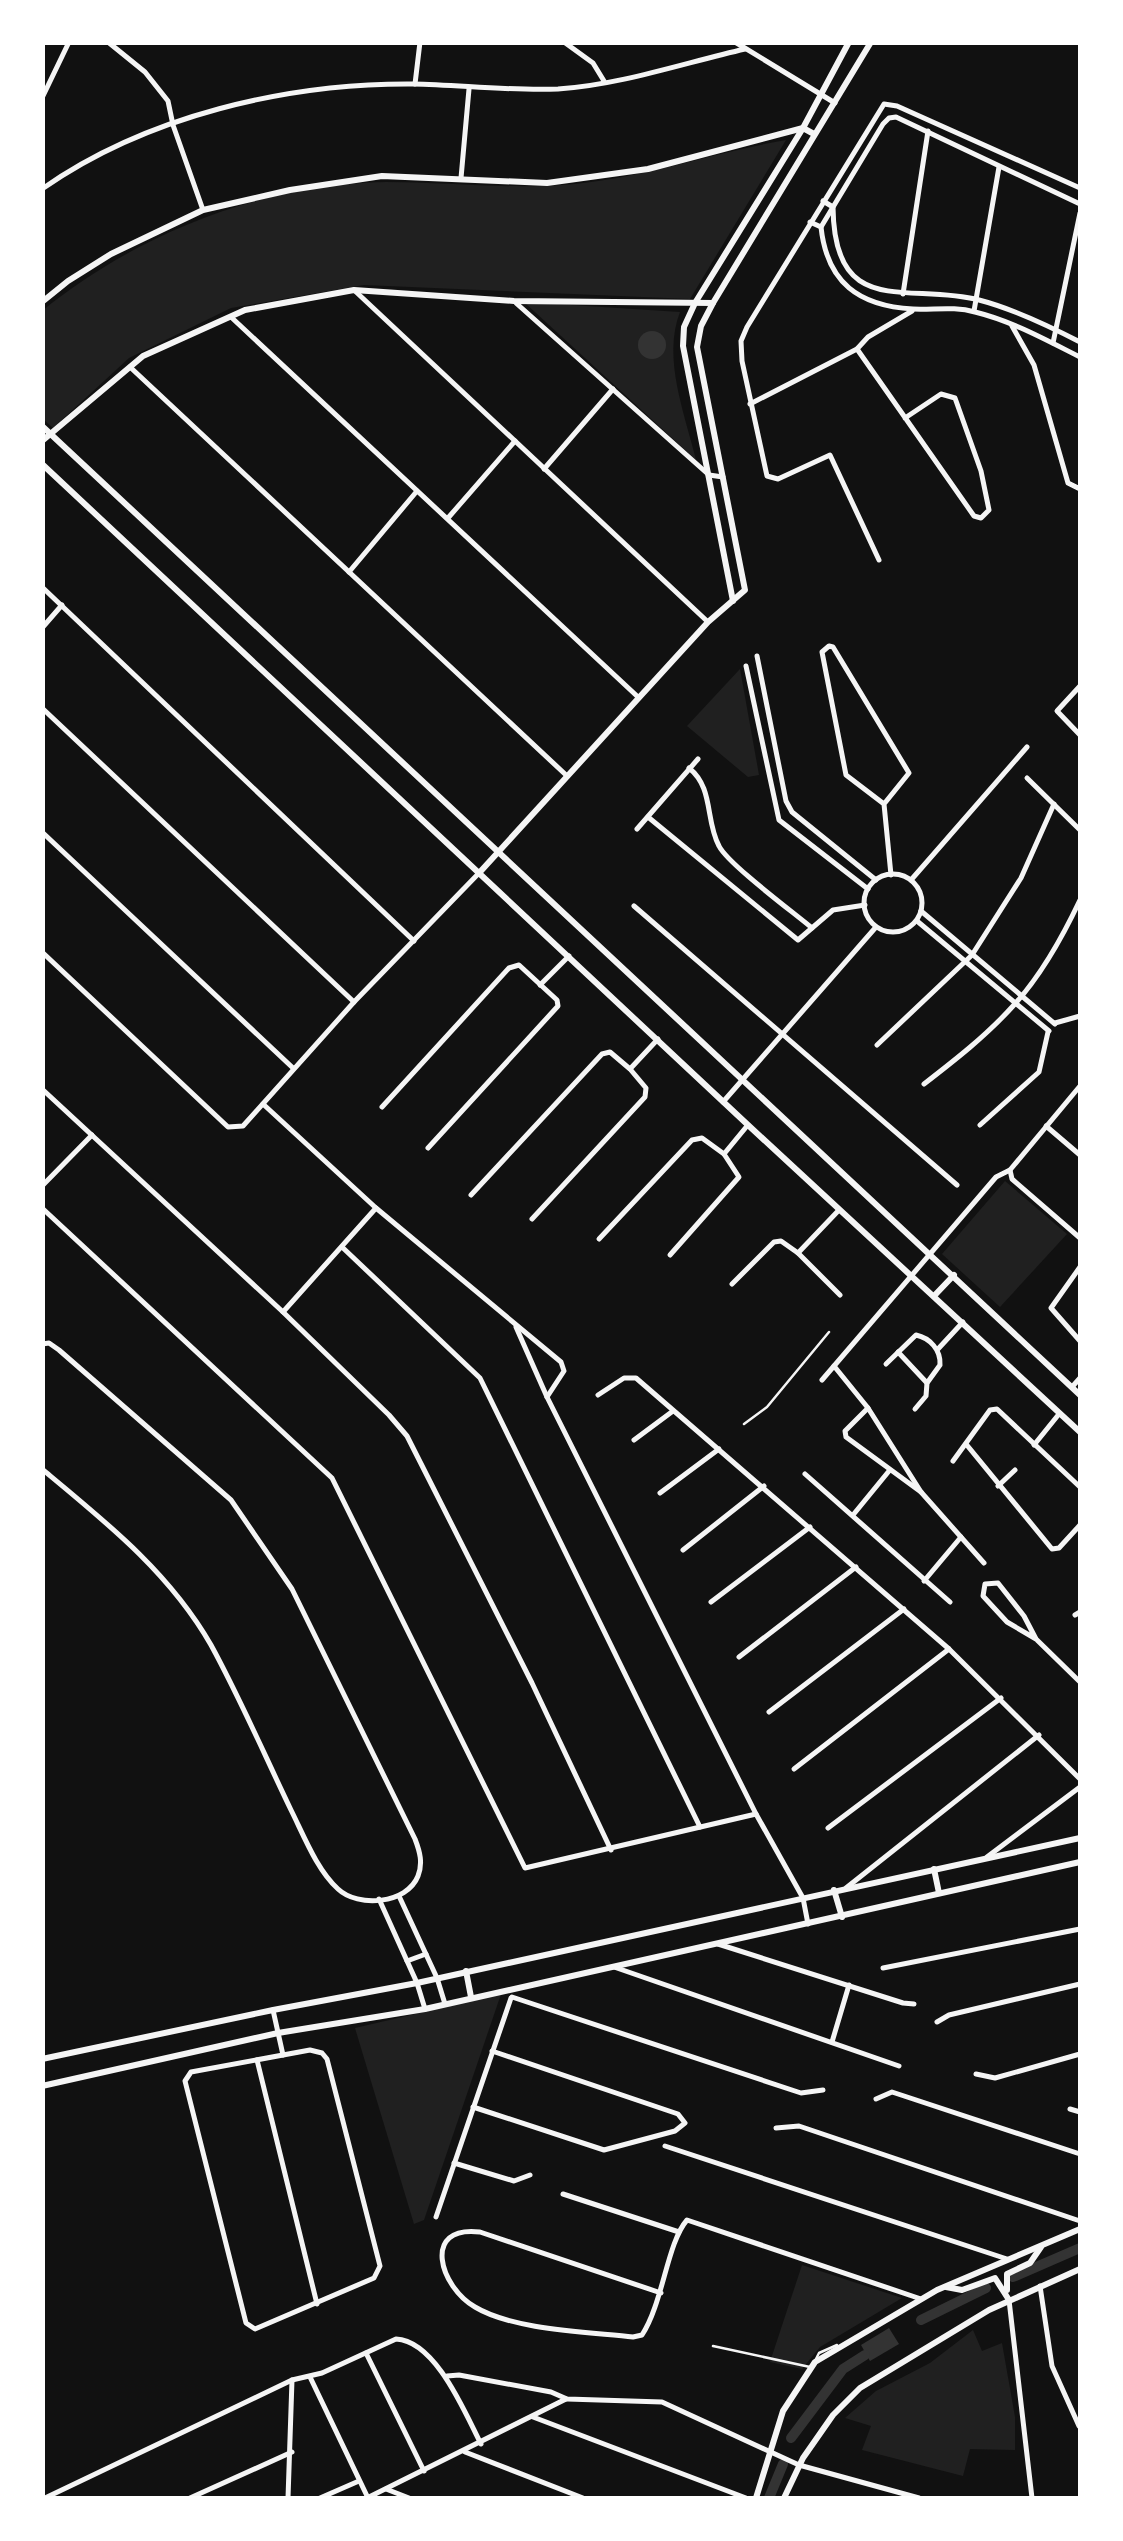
<svg xmlns="http://www.w3.org/2000/svg" width="1123" height="2541" font-family="'Golos Text',sans-serif">
<rect width="100%" height="100%" fill="#111"/>
<!-- green -->
<g fill="#202020">
<path d="M786,140l-96,159 -326,-14 -133,23 -102,50 -76,70 -10,-9 -1,-108c96,-78 221,-127 344,-129 58,0 118,7 176,3 75,-5 149,-32 224,-45z"/>
<path d="M524,302l156,10c-18,46 5,102 16,148z"/>
<polygon points="740,669 759,775 748,777 687,726"/>
<polygon points="1005,1181 1067,1234 1000,1307 942,1254"/>
<polygon points="501,1994 424,2220 414,2224 355,2028"/>
<polygon points="802,2265 902,2298 820,2347 802,2369 770,2362"/>
<polygon points="973,2330 982,2351 1002,2343 1015,2417 1015,2450 970,2449 963,2476 862,2450 871,2426 845,2418 876,2391 930,2363"/>
</g>
<!-- water -->
<g fill="#333">
<circle cx="652" cy="345" r="14"/>
<polygon points="889,2328 899,2344 870,2361 861,2345"/>
</g>
<g fill="none" stroke-linecap="round" stroke-linejoin="round">
<!-- canal -->
<g stroke="#333" stroke-width="10">
<polyline points="1013,2277 1080,2248"/>
<polyline points="921,2320 986,2288"/>
<polyline points="791,2438 843,2369 865,2355"/>
<polyline points="769,2498 783,2464"/>
</g>
<!-- service -->
<g stroke="#f5f5f5" stroke-width="2.5">
<polyline points="744,1424 767,1407 829,1332"/>
<polyline points="713,2346 810,2367"/>
<polyline points="816,2359 819,2353 837,2345"/>
</g>
<!-- minor -->
<g stroke="#f5f5f5" stroke-width="5">
<polyline points="108,42 145,72 168,101 173,125 203,210"/>
<polyline points="564,42 593,63 604,81"/>
<polyline points="735,42 835,103"/>
<polyline points="415,84 420,42"/>
<polyline points="42,98 69,42"/>
<polyline points="461,178 469,89"/>
<path d="M42,189c104,-73 245,-106 371,-105 48,1 96,7 145,5 62,-4 126,-26 187,-40"/>
<path d="M823,201l10,6c1,113 74,75 146,93 35,9 70,26 101,42"/>
<path d="M810,222l11,5c6,56 38,79 92,82 21,1 41,-3 62,3 37,9 71,28 105,45"/>
<polyline points="821,227 883,124 889,118 896,117 1080,204"/>
<polyline points="354,290 708,622"/>
<polyline points="903,294 928,131"/>
<polyline points="516,303 709,475 723,477"/>
<polyline points="974,311 999,167"/>
<polyline points="231,317 638,697"/>
<polyline points="1012,326 1034,365 1068,483 1080,489"/>
<polyline points="1053,343 1080,213"/>
<polyline points="857,349 974,516 981,518 989,510 981,471 955,398 941,394 905,418"/>
<polyline points="130,367 566,775"/>
<polyline points="750,404 857,349 868,337 912,311"/>
<polyline points="544,469 613,389"/>
<polyline points="448,518 515,441"/>
<polyline points="879,560 830,455 778,479 767,476 742,361 741,341 747,327 884,104 897,106 1080,188"/>
<polyline points="349,572 417,491"/>
<polyline points="42,587 414,941"/>
<polyline points="42,628 62,605"/>
<polyline points="757,656 786,801 792,812 876,880"/>
<polyline points="746,666 779,820 868,889"/>
<polyline points="1080,686 1057,711 1080,735"/>
<polyline points="42,708 354,1002"/>
<path d="M689,768c25,20 16,52 30,78 9,18 74,66 93,82"/>
<polyline points="1027,778 1080,830"/>
<polyline points="884,804 846,775 822,652 829,646 833,647 909,773 884,804 891,875"/>
<polyline points="648,817 798,940 833,910 865,905"/>
<polyline points="637,829 698,759"/>
<polyline points="42,832 293,1068"/>
<circle cx="893" cy="903" r="29"/>
<polyline points="911,880 1027,747"/>
<polyline points="634,906 957,1185"/>
<polyline points="921,911 1055,1024"/>
<polyline points="917,921 1049,1031"/>
<polyline points="42,952 228,1127 243,1126 354,1002 480,872"/>
<polyline points="540,985 569,956"/>
<polyline points="1055,1023 1080,1016"/>
<polyline points="877,1045 972,955 1021,878 1054,804"/>
<polyline points="630,1069 658,1039"/>
<path d="M924,1084c31,-24 62,-48 89,-78 27,-29 50,-70 67,-106"/>
<polyline points="42,1089 283,1312 389,1415 407,1436 532,1683 611,1850"/>
<polyline points="723,1102 876,927"/>
<polyline points="263,1104 376,1208 561,1362 564,1371 547,1397"/>
<polyline points="382,1107 509,968 519,965 557,1000 558,1006 428,1148"/>
<polyline points="980,1125 1039,1072 1048,1032"/>
<polyline points="1046,1126 1080,1155"/>
<polyline points="724,1154 747,1126"/>
<polyline points="1010,1170 1012,1179 1080,1238"/>
<polyline points="42,1186 92,1135"/>
<polyline points="471,1195 602,1054 610,1052 630,1069 646,1088 645,1097 532,1219"/>
<polyline points="42,1208 332,1478 525,1868 756,1814"/>
<polyline points="599,1239 692,1140 702,1138 724,1154 739,1177 670,1255"/>
<polyline points="342,1247 480,1378 700,1827"/>
<polyline points="798,1253 840,1295"/>
<polyline points="1080,1267 1051,1308 1080,1341"/>
<polyline points="732,1284 774,1242 781,1241 798,1253 839,1210"/>
<polyline points="283,1312 376,1208"/>
<polyline points="516,1327 547,1397 756,1814 803,1898 808,1924"/>
<path d="M42,1344l7,-1 10,7 172,150 61,89 123,250c5,13 8,24 3,37 -11,28 -60,32 -80,13 -21,-19 -34,-53 -47,-79 -26,-54 -51,-112 -80,-165 -41,-72 -105,-123 -169,-176"/>
<polyline points="938,1349 963,1322"/>
<polyline points="898,1352 927,1383"/>
<path d="M886,1364l30,-29c14,3 25,15 24,30l-13,18 -1,13 -11,13"/>
<polyline points="834,1366 868,1408 921,1492 984,1563"/>
<polyline points="822,1380 996,1177 1010,1170 1080,1086"/>
<polyline points="1072,1387 1080,1378"/>
<polyline points="598,1395 624,1378 636,1378 949,1649 1080,1779"/>
<polyline points="868,1408 845,1431 846,1437 921,1492"/>
<polyline points="634,1440 673,1411"/>
<polyline points="966,1444 1052,1549 1059,1548 1080,1525"/>
<polyline points="1034,1445 1059,1414"/>
<polyline points="953,1461 990,1410 997,1409 1080,1487"/>
<polyline points="805,1474 950,1602"/>
<polyline points="998,1486 1015,1470"/>
<polyline points="660,1493 719,1449"/>
<polyline points="853,1515 889,1471"/>
<polyline points="683,1550 764,1486"/>
<polyline points="924,1581 961,1537"/>
<polyline points="711,1602 810,1527"/>
<polyline points="1075,1615 1080,1612"/>
<polyline points="1036,1639 1024,1616 998,1583 985,1584 983,1596 1007,1622 1036,1639 1080,1682"/>
<polyline points="739,1657 856,1567"/>
<polyline points="769,1712 904,1609"/>
<polyline points="794,1769 949,1649"/>
<polyline points="828,1828 1001,1698"/>
<polyline points="987,1857 1080,1787"/>
<polyline points="846,1888 1039,1735"/>
<polyline points="399,1896 437,1978 445,2004"/>
<polyline points="379,1899 417,1983 425,2009"/>
<polyline points="718,1944 903,2003 914,2004"/>
<polyline points="407,1961 426,1954"/>
<polyline points="614,1967 899,2066"/>
<polyline points="883,1968 1080,1929"/>
<polyline points="512,1997 801,2093 823,2090"/>
<polyline points="273,2010 283,2055"/>
<polyline points="937,2022 949,2015 1080,1984"/>
<polyline points="832,2042 849,1985"/>
<polygon points="310,2050 322,2053 327,2059 380,2266 374,2278 255,2329 246,2323 185,2081 191,2072"/>
<polyline points="257,2060 317,2304"/>
<polyline points="976,2074 995,2078 1080,2054"/>
<polyline points="876,2099 892,2092 1080,2154"/>
<polyline points="473,2107 604,2150 675,2131 685,2123 678,2114 492,2051"/>
<polyline points="1070,2109 1080,2112"/>
<polyline points="776,2128 799,2126 1080,2221"/>
<polyline points="665,2146 1007,2259"/>
<polyline points="454,2163 514,2181 530,2175"/>
<polyline points="563,2194 679,2232"/>
<polyline points="436,2217 511,1998"/>
<polyline points="1040,2286 1052,2366 1079,2426"/>
<path d="M661,2293l-181,-61c-59,-7 -40,55 -5,75 38,23 114,25 158,30l9,-2c21,-32 25,-92 45,-115l234,79"/>
<polyline points="1009,2300 1032,2498"/>
<polyline points="366,2353 424,2471"/>
<polyline points="447,2376 459,2375 551,2392 567,2399 662,2402 799,2465 919,2498"/>
<polyline points="310,2377 368,2498"/>
<polyline points="533,2417 746,2498"/>
<polyline points="465,2452 583,2498"/>
<polyline points="386,2489 409,2498"/>
<path d="M45,2498l247,-118 30,-7 74,-34c40,2 69,74 85,105"/>
<polyline points="190,2498 292,2452"/>
<polyline points="288,2498 292,2380"/>
<polyline points="320,2498 359,2481"/>
<polyline points="367,2498 566,2399"/>
</g>
<!-- tertiary -->
<g stroke="#f5f5f5" stroke-width="6">
<polyline points="695,303 684,327 683,346 733,601"/>
<polyline points="480,872 708,622 745,590 697,347 701,326 713,303"/>
<polyline points="934,1869 939,1893"/>
<polyline points="834,1890 842,1917"/>
<polyline points="466,1971 471,1997"/>
<polyline points="42,2059 273,2010 417,1983 1080,1838"/>
<polyline points="42,2086 278,2033 425,2009 1080,1862"/>
</g>
<!-- secondary -->
<g stroke="#f5f5f5" stroke-width="6">
<polyline points="42,302 68,281 111,254 203,210 290,190 382,176 547,183 648,169 803,128 814,134"/>
<polyline points="695,303 803,128 849,42"/>
<polyline points="42,426 1080,1395"/>
<polyline points="42,441 143,356 245,310 354,290 514,301 713,303 871,42"/>
<polyline points="42,464 748,1125 1080,1432"/>
<polyline points="934,1296 954,1275"/>
<polyline points="946,2287 962,2290 995,2278 1009,2300"/>
<polyline points="1007,2290 1007,2274 1030,2263 1041,2247"/>
<polyline points="756,2498 783,2411 815,2362 937,2290 1080,2229"/>
<polyline points="784,2498 803,2458 833,2415 860,2388 989,2310 1080,2269"/>
</g>
</g>
<!-- border -->
<rect width="1123" height="2541" fill="none" stroke="#ffffff" stroke-width="90"/>
</svg>
